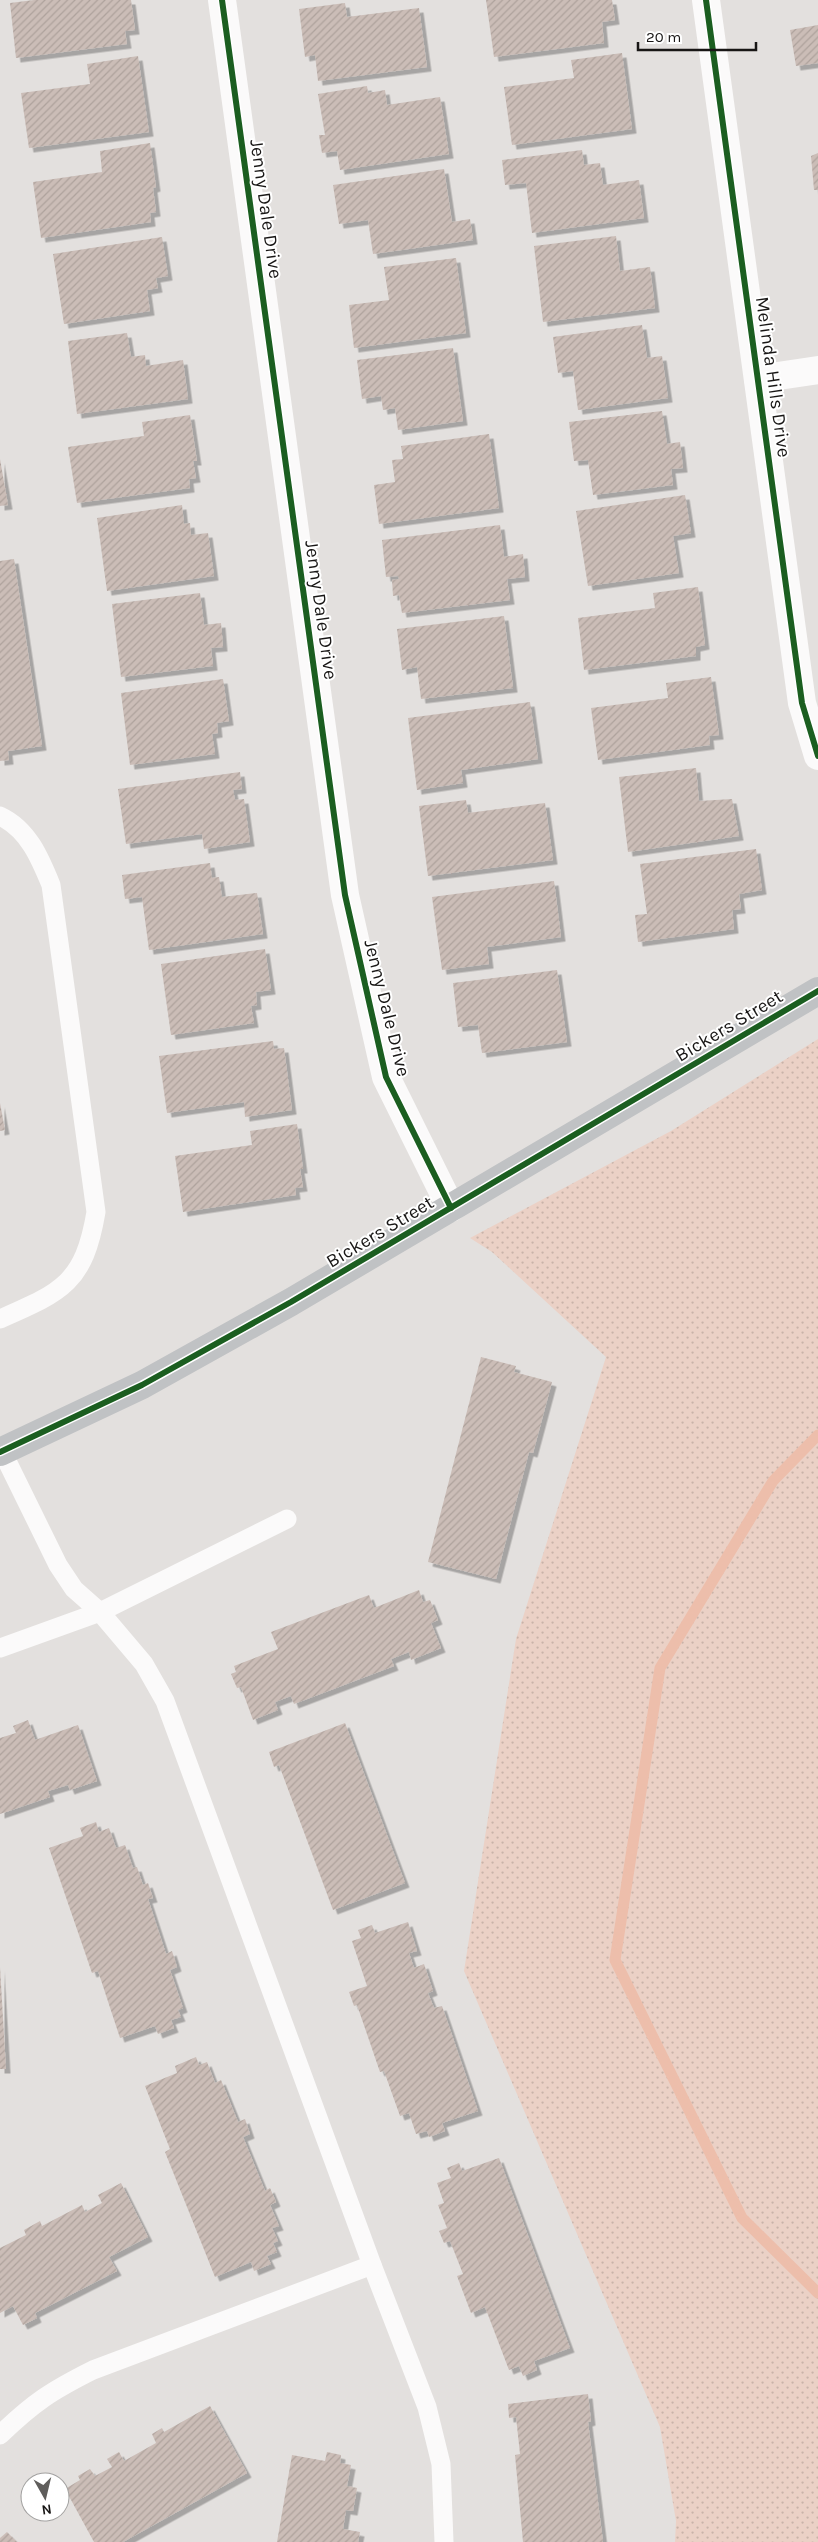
<svg xmlns="http://www.w3.org/2000/svg" width="818" height="2542" font-family="Karla,sans-serif">
<defs>
<pattern id="grass-dots" width="8" height="8" patternUnits="userSpaceOnUse" patternTransform="scale(1.25)"><rect width="8" height="8" fill="#ebd1c6"/><path d="M2 2h.1M6 6h.1" fill="none" stroke="#c9b3a9" stroke-width="1.8" stroke-linecap="round"/></pattern>
<pattern id="building-hatch" width="6" height="6" patternUnits="userSpaceOnUse" patternTransform="scale(1.25)"><rect width="6" height="6" fill="#cbbdb7"/><path d="M-1 1l2-2M0 6l6-6M5 7l2-2" fill="none" stroke="#aea29c"/></pattern>
<filter id="shadow"><feDropShadow dx="4.5" dy="4.5" stdDeviation="0" flood-color="#0004"/></filter>
</defs>
<rect width="100%" height="100%" fill="#e3e0de"/>
<!-- grass -->
<polygon fill="url(#grass-dots)" points="818,1039 818,2542 675,2542 676,2521 660,2427 464,1971 516,1639 606,1357 492,1252 470,1238 671,1131"/>
<g fill="none" stroke-linecap="round" stroke-linejoin="round">
<!-- stream -->
<polyline stroke="#edbeab" stroke-width="11" points="818,1435 773,1481 660,1668 615,1960 742,2218 818,2293"/>
</g>
<!-- building -->
<g fill="url(#building-hatch)" filter="url(#shadow)">
<polygon points="34,0 131,0 135,30 125,31 127,44 16,58 10,3"/>
<polygon points="486,0 612,0 615,20 602,22 604,43 494,57"/>
<polygon points="345,3 347,17 419,8 427,67 318,81 315,55 305,57 299,9"/>
<polygon points="818,25 818,63 796,66 790,30"/>
<polygon points="622,53 632,129 512,145 504,87 574,78 571,60"/>
<polygon points="138,56 149,132 29,148 21,93 90,84 87,64"/>
<polygon points="367,86 368,93 385,90 387,105 440,97 449,154 340,170 337,151 322,153 319,135 325,135 318,94"/>
<polygon points="150,143 156,187 153,188 156,212 150,213 151,222 41,238 33,182 102,172 100,151"/>
<polygon points="582,150 584,165 600,163 603,185 639,180 644,218 532,233 526,183 505,185 502,160"/>
<polygon points="818,153 818,190 814,190 811,156"/>
<polygon points="444,169 452,222 470,219 473,240 373,254 368,220 339,224 333,185"/>
<polygon points="616,236 620,271 650,267 655,308 543,322 534,246"/>
<polygon points="162,237 168,276 156,278 158,288 147,290 150,311 64,324 53,254"/>
<polygon points="456,258 466,333 354,348 349,305 389,300 384,267"/>
<polygon points="642,325 647,358 662,356 668,398 578,410 573,371 558,373 553,337"/>
<polygon points="127,333 131,357 145,355 146,366 183,360 188,399 77,414 68,341"/>
<polygon points="453,348 463,421 398,430 395,408 383,410 381,396 362,399 357,360"/>
<polygon points="662,411 667,444 680,442 683,468 671,469 673,485 593,495 588,460 574,461 569,422"/>
<polygon points="190,415 197,461 193,461 196,478 189,479 190,488 77,503 68,447 144,436 142,422"/>
<polygon points="489,434 499,508 379,524 374,485 395,482 392,460 403,459 401,446"/>
<polygon points="0,459 8,505 0,506"/>
<polygon points="685,495 691,533 673,536 679,573 588,586 576,511"/>
<polygon points="182,505 184,524 190,523 191,535 208,533 214,576 107,591 97,518"/>
<polygon points="500,525 504,557 523,554 525,577 507,579 510,600 402,613 399,595 393,596 392,580 399,579 398,576 386,577 382,540"/>
<polygon points="14,559 42,746 8,751 9,760 0,761 0,561"/>
<polygon points="698,587 705,645 696,647 696,656 584,670 578,618 655,608 653,593"/>
<polygon points="200,593 204,625 221,623 223,647 211,648 213,666 121,677 112,604"/>
<polygon points="504,616 513,688 421,699 417,667 402,670 397,629"/>
<polygon points="711,677 719,735 709,736 710,745 598,760 591,708 668,698 666,683"/>
<polygon points="223,679 229,721 217,723 218,733 212,734 215,754 130,765 121,693"/>
<polygon points="530,702 538,759 461,770 463,783 417,790 408,718"/>
<polygon points="696,768 699,801 732,799 739,836 628,852 619,777"/>
<polygon points="240,772 242,789 233,790 235,800 244,799 250,842 204,849 202,834 126,844 118,789"/>
<polygon points="466,800 468,813 545,803 553,860 428,876 419,806"/>
<polygon points="756,849 762,890 739,894 741,909 732,910 734,929 638,942 635,915 647,914 640,864"/>
<polygon points="210,863 212,878 219,877 222,897 257,893 263,934 149,950 142,897 125,899 122,875"/>
<polygon points="554,881 561,937 487,947 489,964 442,970 432,897"/>
<polygon points="265,949 271,990 256,992 257,1005 251,1006 254,1023 171,1035 161,964"/>
<polygon points="557,970 567,1042 482,1053 478,1025 458,1027 453,983"/>
<polygon points="273,1041 274,1049 284,1048 292,1110 245,1117 244,1102 167,1113 159,1056"/>
<polygon points="0,1103 5,1130 0,1131"/>
<polygon points="297,1124 303,1169 300,1169 303,1187 295,1188 296,1195 183,1212 175,1156 252,1145 250,1131"/>
<polygon points="481,1357 516,1366 514,1372 552,1382 533,1453 529,1452 496,1579 428,1562"/>
<polygon points="419,1590 423,1602 430,1600 438,1620 431,1623 441,1648 411,1660 409,1652 391,1659 394,1666 294,1704 291,1696 275,1702 278,1710 253,1720 241,1687 237,1688 231,1674 236,1672 234,1666 278,1649 271,1632 369,1595 374,1608"/>
<polygon points="28,1720 35,1740 78,1725 97,1781 70,1790 68,1785 48,1791 50,1797 0,1814 0,1738 16,1733 13,1726"/>
<polygon points="345,1723 405,1883 333,1910 279,1765 274,1767 269,1752"/>
<polygon points="96,1822 99,1832 109,1828 116,1848 125,1845 133,1868 137,1867 143,1885 148,1883 153,1898 148,1899 166,1954 172,1951 177,1967 170,1970 183,2008 178,2010 181,2017 171,2020 174,2028 158,2034 155,2026 120,2038 98,1971 92,1973 49,1848 83,1836 80,1828"/>
<polygon points="408,1922 417,1951 409,1953 414,1968 424,1964 433,1991 428,1993 434,2008 442,2006 478,2111 442,2123 445,2131 429,2137 427,2131 416,2134 409,2113 400,2116 384,2071 380,2072 357,2005 354,2006 349,1992 367,1986 352,1941 361,1938 358,1930 372,1925 375,1933"/>
<polygon points="0,1967 6,2069 0,2069"/>
<polygon points="196,2057 199,2065 207,2062 215,2083 221,2080 238,2122 245,2119 250,2134 243,2137 265,2191 270,2188 276,2202 270,2205 279,2226 272,2228 278,2241 273,2243 277,2252 267,2256 271,2264 254,2271 251,2262 215,2277 165,2152 170,2149 145,2086 177,2073 175,2066"/>
<polygon points="499,2158 570,2348 534,2361 537,2370 523,2376 519,2366 509,2370 485,2307 471,2313 457,2276 463,2274 450,2241 444,2243 439,2231 447,2228 438,2205 444,2203 437,2183 451,2178 447,2168 459,2163 462,2171"/>
<polygon points="121,2183 148,2237 109,2257 117,2271 35,2313 37,2318 23,2325 13,2306 0,2313 0,2248 26,2235 24,2230 40,2221 42,2226 82,2205 85,2212 102,2203 98,2195"/>
<polygon points="588,2394 591,2421 588,2422 603,2542 523,2542 515,2455 520,2454 516,2417 509,2418 508,2404"/>
<polygon points="210,2406 247,2473 123,2542 94,2542 65,2489 80,2480 78,2476 90,2469 95,2476 112,2467 107,2459 119,2452 124,2461 156,2443 152,2434 162,2428 164,2432"/>
<polygon points="327,2452 341,2455 340,2463 351,2465 347,2486 357,2488 353,2511 346,2510 343,2529 360,2532 358,2542 277,2542 292,2455 325,2461"/>
<polygon points="7,2532 17,2542 0,2542 0,2538"/>
</g>
<g fill="none" stroke-linecap="round" stroke-linejoin="round">
<!-- lane -->
<g stroke="#fbfafa" stroke-width="19">
<path d="M0,816c28,13 40,42 51,69l45,327c-12,71 -34,80 -96,107"/>
<polyline points="2,1451 58,1565 74,1589 100,1612 144,1664 165,1701 372,2265 427,2407 441,2464 444,2542"/>
<polyline points="0,1648 100,1612 287,1519"/>
<path d="M0,2435c33,-32 51,-44 93,-65l279,-105"/>
</g>
<!-- street -->
<g stroke="#fbfafa" stroke-width="28">
<polyline points="222,0 345,895 386,1077 451,1208"/>
<polyline points="706,0 802,703 818,756"/>
<polyline points="758,379 818,370"/>
</g>
<!-- secondary -->
<polyline stroke="#c0c2c4" stroke-width="28" points="0,1452 142,1385 291,1302 818,991"/>
<defs>
<g id="cycleway">
<polyline points="222,0 345,895 386,1077 451,1208"/>
<polyline points="706,0 802,703 818,756"/>
<polyline points="0,1452 142,1385 291,1302 818,991"/>
</g>
</defs>
<!-- cycleway casing -->
<use href="#cycleway" stroke="#fff" stroke-width="9"/>
<!-- cycleway -->
<use href="#cycleway" stroke="#1b5e20" stroke-width="6"/>
</g>
<g text-anchor="middle" dominant-baseline="central" stroke-width="4" stroke-linejoin="round" paint-order="stroke">
<!-- street labels -->
<g font-size="19" fill="#181615" stroke="#fff">
<text transform="translate(266 209) rotate(82)">Jenny Dale Drive</text>
<text transform="translate(773 377) rotate(82)">Melinda Hills Drive</text>
<text transform="translate(321 610) rotate(82)">Jenny Dale Drive</text>
<text transform="translate(387 1008) rotate(76)">Jenny Dale Drive</text>
<text transform="translate(729 1026) rotate(-31)">Bickers Street</text>
<text transform="translate(380 1232) rotate(-31)">Bickers Street</text>
</g>
</g>
<!-- north arrow -->
<g transform="translate(45 2497) rotate(172)"><circle r="24" fill="#ffffff" stroke="#a3a2a1"/>
<path d="M0-4L9 19L0 12L-9 19Z" fill="#5f5d5b"/>
<text y="-8" font-size="14" font-weight="bold" text-anchor="middle" fill="#181615">N</text>
</g>
<!-- scale -->
<path d="M638 42v8h118v-8" fill="none" stroke="#181615" stroke-width="2.5"/>
<text x="646" y="42" font-size="15" fill="#181615" stroke="#ffffff" stroke-width="4" paint-order="stroke">20 m</text>
</svg>
